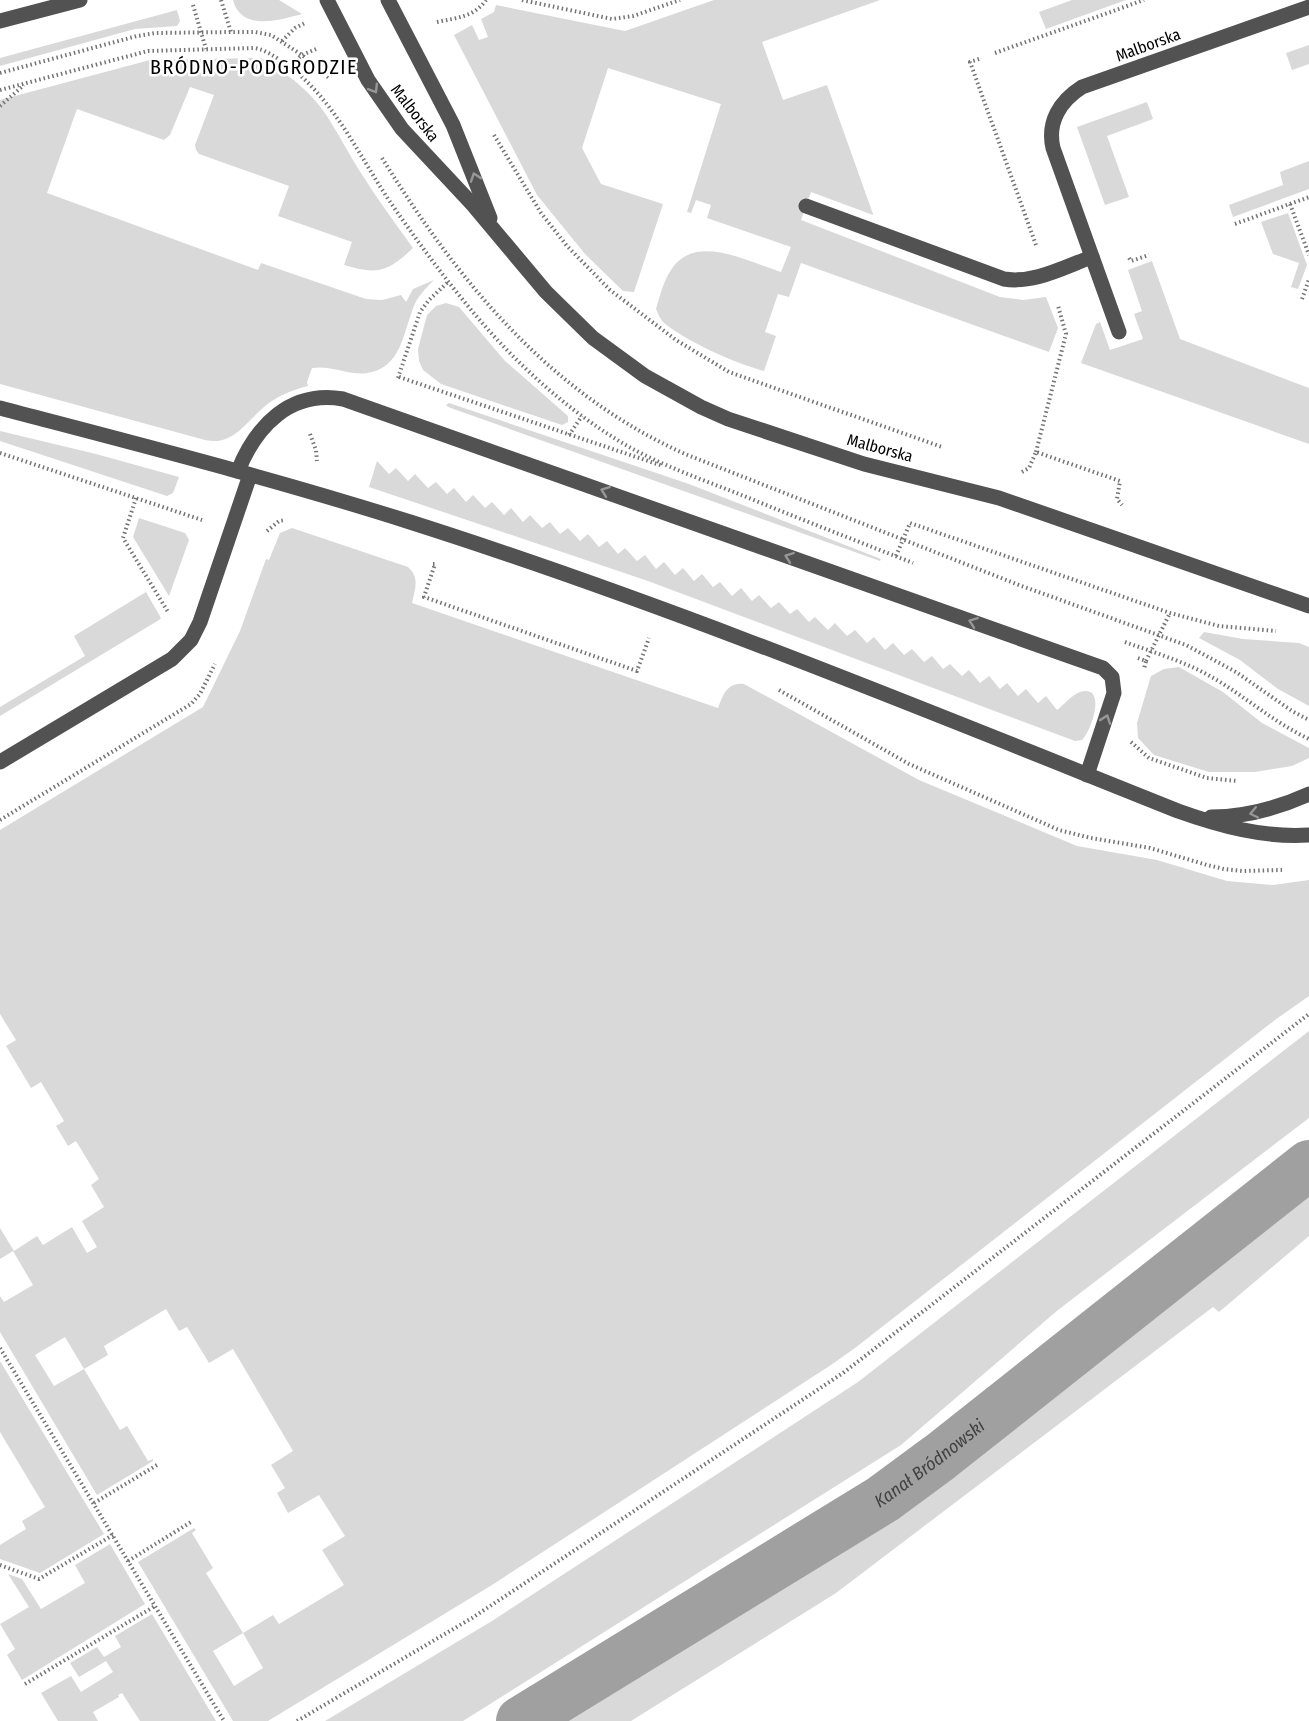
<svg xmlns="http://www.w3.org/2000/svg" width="1309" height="1721" font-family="'Fira Sans Condensed',sans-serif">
<rect width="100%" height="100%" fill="#fff"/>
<!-- green -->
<g fill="#d9d9d9" fill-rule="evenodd">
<path d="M233,0h46l23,14c-22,6 -61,18 -69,-14z"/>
<path d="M714,0h166l-118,42 21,58 44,-15 46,129v1l-62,-23 -10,28 199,77 23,3 23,-3 12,31 -9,24 -248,-89 -12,34 -11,-3 -13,38 11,4 -12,35c-27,-7 -81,-31 -101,-49 -3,-3 -5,-9 -7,-13 4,-13 7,-27 15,-39 24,-38 77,-8 110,2l10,-25 -84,-29 4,-13 -15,-5 -5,13 -4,-1 34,-108 -113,-36 -26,80 19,36 62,20 -29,88 -11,-1 -38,-37 -48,-59 -83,-160 18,-10 7,15 9,-3 -7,-18 13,-7 2,-7 129,26z"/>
<polygon points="1072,0 1126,0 1046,29 1039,12"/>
<polygon points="177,10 180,21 177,26 135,29 0,66 0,58"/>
<polygon points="1309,45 1309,64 1292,70 1286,53"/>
<path d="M261,58c19,11 36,23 51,39 17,18 28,42 41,63 18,30 39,59 60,88 -25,24 -36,27 -69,17l8,-23 -74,-26 11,-30 -90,-32 -3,-4 -1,-5 19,-50 -24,-8 -20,48 -6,5 -87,-31 -30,84 211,77 3,-7 105,36 16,1 19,-5 5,7 7,-13 21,-9c-8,8 -16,16 -20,26 -11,26 -12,62 -47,67 -18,3 -34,-8 -55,-5l-5,14 1,4c-16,4 -31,10 -44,21 -19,16 -31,39 -59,33l-205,-56v-284l150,-40z"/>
<polygon points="1147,102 1153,119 1107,136 1129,197 1105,205 1077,127"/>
<polygon points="1309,161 1309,189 1233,217 1229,205 1283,185 1280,172"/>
<polygon points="1288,213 1307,265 1298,289 1291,287 1299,263 1273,254 1261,222"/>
<polygon points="1152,261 1180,339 1309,388 1309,444 1081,363 1096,324 1100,322 1110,350 1143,339 1134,314 1142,311 1128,270"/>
<polygon points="446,303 459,307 505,361 568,416 568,422 562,425 441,384 423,370 419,361 418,349 427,315 436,306"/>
<polygon points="449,403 689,484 881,559 880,561 448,407 446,405"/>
<polygon points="0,431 96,454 179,477 173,493 167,496 0,441"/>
<path d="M377,461l12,13 7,-6 12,13 7,-7 13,14 8,-6 11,12 7,-6 12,14 7,-7 12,13 7,-6 12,13 7,-7 12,14 7,-7 12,13 8,-6 10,12 8,-6 12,13 8,-7 11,13 8,-6 11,13 7,-6 12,13 8,-6 11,14 8,-7 11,13 8,-7 11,13 8,-7 11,13 7,-5 12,14 9,-8 11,13 7,-6 12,13 8,-6 11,12 7,-5 12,13 6,-5 13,13 7,-7 12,13 8,-6 12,13 7,-6 11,13 8,-7 11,12 8,-6 12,13 8,-6 11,13 7,-5 12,12 7,-6 11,13 9,-7 11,13 7,-6 11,13 8,-7 12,14 8,-7 11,14c7,-5 14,-15 23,-18 28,-8 11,40 2,48l-7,1 -427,-160 -279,-94z"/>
<polygon points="139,518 185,533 189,540 169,596 133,537"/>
<path d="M292,528l116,39c12,11 7,22 4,36l306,105c5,-13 9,-26 26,-24l175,96 158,66 80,14 70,21 46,4 36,-5v116l-34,24 -420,328 -24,17 -339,220 -224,136h-35l-95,-159 56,-34 2,2 -4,3 21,35 -7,5 37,60 30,-18 6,9 65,-39 -22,-35 23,-14 -26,-41 -31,18 -11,-20 8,-5 -14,-23 22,-14 -60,-102 -24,14 -22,-36 -8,4 -13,-22 -62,37 4,9 -24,14 36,61 7,-4 21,35 5,-2v2l-56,34 -97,-163v-36l4,6 29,-17 -20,-34 -13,8v-31l14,23 23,-15 6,9 29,-18 15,26 10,-6 -15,-26 22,-14 -13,-22 8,-6 -23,-38 -8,5 -12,-20 8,-5 -23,-39 -10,6 -25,-42 10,-6 -16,-26v-184l203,-123 37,-76 26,-72 3,1 11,-27zM65,1337l19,32 -30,17 -19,-31zM243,1633l20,35 -29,18 -21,-35z"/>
<polygon points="146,592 161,618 159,620 0,716 0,707 85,656 74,636"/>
<polygon points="1204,632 1243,639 1299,643 1309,647 1309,706 1278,689 1240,660 1199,638"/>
<polygon points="1179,667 1223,692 1262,723 1309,748 1309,758 1292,766 1255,772 1209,772 1154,755 1138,738 1137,723 1151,676 1164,669"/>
<polygon points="1309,1031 1309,1118 1058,1310 901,1445 463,1721 325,1721 492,1621 858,1382"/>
<polygon points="1309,1194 1309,1236 1219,1312 1213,1307 836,1593 631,1721 553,1721 909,1502"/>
<polygon points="0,1361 104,1534 40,1573 0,1559 0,1545 26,1529 22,1521 45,1507 0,1432"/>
<polygon points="110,1544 145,1604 22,1680 7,1655 15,1649 0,1624 29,1607 8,1574 22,1579 41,1609 85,1583 75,1565"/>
<polygon points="152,1614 216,1721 140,1721 122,1693 118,1695 119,1697 93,1712 98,1721 58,1721 41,1693 71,1676 81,1692 113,1672 106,1661 79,1677 70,1663 97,1647 104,1657 121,1647 115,1636"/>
</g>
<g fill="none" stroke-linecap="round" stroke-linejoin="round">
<!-- canal -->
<path stroke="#a0a0a0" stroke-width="50" id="s1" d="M521,1721l362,-222 57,-42 369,-292"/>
<!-- path -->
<g stroke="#747474" stroke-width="4" stroke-dasharray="1.5 3" stroke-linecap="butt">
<polyline points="221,0 231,32"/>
<polyline points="522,0 612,19 633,16 680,0"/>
<polyline points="193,5 206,49"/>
<path d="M437,22c19,-4 37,-5 49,-22"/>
<polyline points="282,41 295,28 305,23"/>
<polyline points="995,53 1144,0"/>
<polyline points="979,59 970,62 1036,245"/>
<polyline points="289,67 302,55 316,49"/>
<polyline points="0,73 137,36 156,33 231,32 255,32 271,35 302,55 330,79"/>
<path d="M0,90l148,-39 107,-3c10,2 17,7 25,12 54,35 79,98 115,149 30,43 62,86 97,125 39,43 82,80 132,110 38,22 80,36 120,52 56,23 113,45 169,67"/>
<polyline points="0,106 24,85"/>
<polyline points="494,135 541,213 567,246 610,290 676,340 729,372 942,447"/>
<path d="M382,158c77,124 167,235 303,296l334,131 167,60 50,27 56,39 17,9"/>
<polyline points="1290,204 1309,255"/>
<polyline points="1235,224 1309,197"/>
<polyline points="1129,258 1131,261 1149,255"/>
<polyline points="1302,299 1309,279"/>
<polyline points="399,377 663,466"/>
<polyline points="398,378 420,312 429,300 448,282"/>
<polyline points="310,434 316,450 317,461"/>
<polyline points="569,435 582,416"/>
<polyline points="1036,452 1066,334 1058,306"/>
<polyline points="0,453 202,520"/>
<polyline points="1022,472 1029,468 1036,452 1120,481 1117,499 1122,505"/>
<polyline points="136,498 123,538 168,612"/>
<polyline points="267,531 279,521 285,520"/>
<polyline points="896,556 910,523 1170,613 1219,626 1276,631"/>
<polyline points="433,564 435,564 424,597 637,671 649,638"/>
<path d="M1125,642c30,11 62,20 90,37 32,19 60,44 94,60"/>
<polyline points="1138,658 1146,661 1144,669"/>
<polyline points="1146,661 1170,613"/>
<polyline points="779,690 909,764 1059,830 1091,838 1150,848 1207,865 1224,869 1242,871 1282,870"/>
<polyline points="1131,742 1149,758 1207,778 1237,781"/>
<polyline points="0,820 191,704 200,694 215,664"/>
<polyline points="0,1348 224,1721"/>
<polyline points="94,1503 157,1465"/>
<polyline points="128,1561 191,1522"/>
<polyline points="0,1565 39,1579 113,1535"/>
<polyline points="25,1684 155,1606"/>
<polyline points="297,1721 472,1618 843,1373 1309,1014"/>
</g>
<!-- minor -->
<g stroke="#525252" stroke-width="15">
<polyline points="327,0 368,80 402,129 473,205 546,292 593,338 645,376 701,407 728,419 864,464 999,498 1309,606"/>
<polyline points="388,0 453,125 490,218"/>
<polyline points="0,21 80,0"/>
<path d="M806,206l198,73c30,5 60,-12 88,-22"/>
<path d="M1119,332l-66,-184c-6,-26 7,-47 29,-61l227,-80"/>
<path d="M0,408c137,36 275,71 410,114 261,83 515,188 768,289 42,15 86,27 131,24"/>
<path d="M238,471c18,-45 52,-81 105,-72l760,269 9,9 2,16 -27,82"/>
<polyline points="0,762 172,659 191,640 200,622 250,475"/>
<path d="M1211,817c34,0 67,-9 98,-23"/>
</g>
</g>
<!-- one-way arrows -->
<defs><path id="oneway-chevron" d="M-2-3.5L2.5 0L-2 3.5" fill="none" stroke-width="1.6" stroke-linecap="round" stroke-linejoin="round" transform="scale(1.5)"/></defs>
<g stroke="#979797">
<use href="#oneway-chevron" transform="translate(374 89) rotate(58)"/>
<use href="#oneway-chevron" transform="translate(475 177) rotate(-109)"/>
<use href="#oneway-chevron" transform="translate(605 491) rotate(-160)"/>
<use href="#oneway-chevron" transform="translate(789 557) rotate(-160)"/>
<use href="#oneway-chevron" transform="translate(973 622) rotate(-160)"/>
<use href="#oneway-chevron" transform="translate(1106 719) rotate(-71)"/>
<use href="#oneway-chevron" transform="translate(1254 813) rotate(168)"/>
</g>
<g text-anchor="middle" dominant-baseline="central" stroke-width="5" stroke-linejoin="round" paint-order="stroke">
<!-- street labels -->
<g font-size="16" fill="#000" stroke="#fff">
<text transform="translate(1148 45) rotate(-20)">Malborska</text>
<text transform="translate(415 113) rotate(52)">Malborska</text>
<text transform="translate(880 448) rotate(15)">Malborska</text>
</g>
<!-- water labels -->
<g font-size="18" font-style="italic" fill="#414141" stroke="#fff">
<text stroke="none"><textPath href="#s1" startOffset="483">Kanał Bródnowski</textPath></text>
</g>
<!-- quarter labels -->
<g font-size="20" letter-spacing="1.5" fill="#000" stroke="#fff">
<text x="254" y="67">BRÓDNO-PODGRODZIE</text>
</g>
</g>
</svg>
